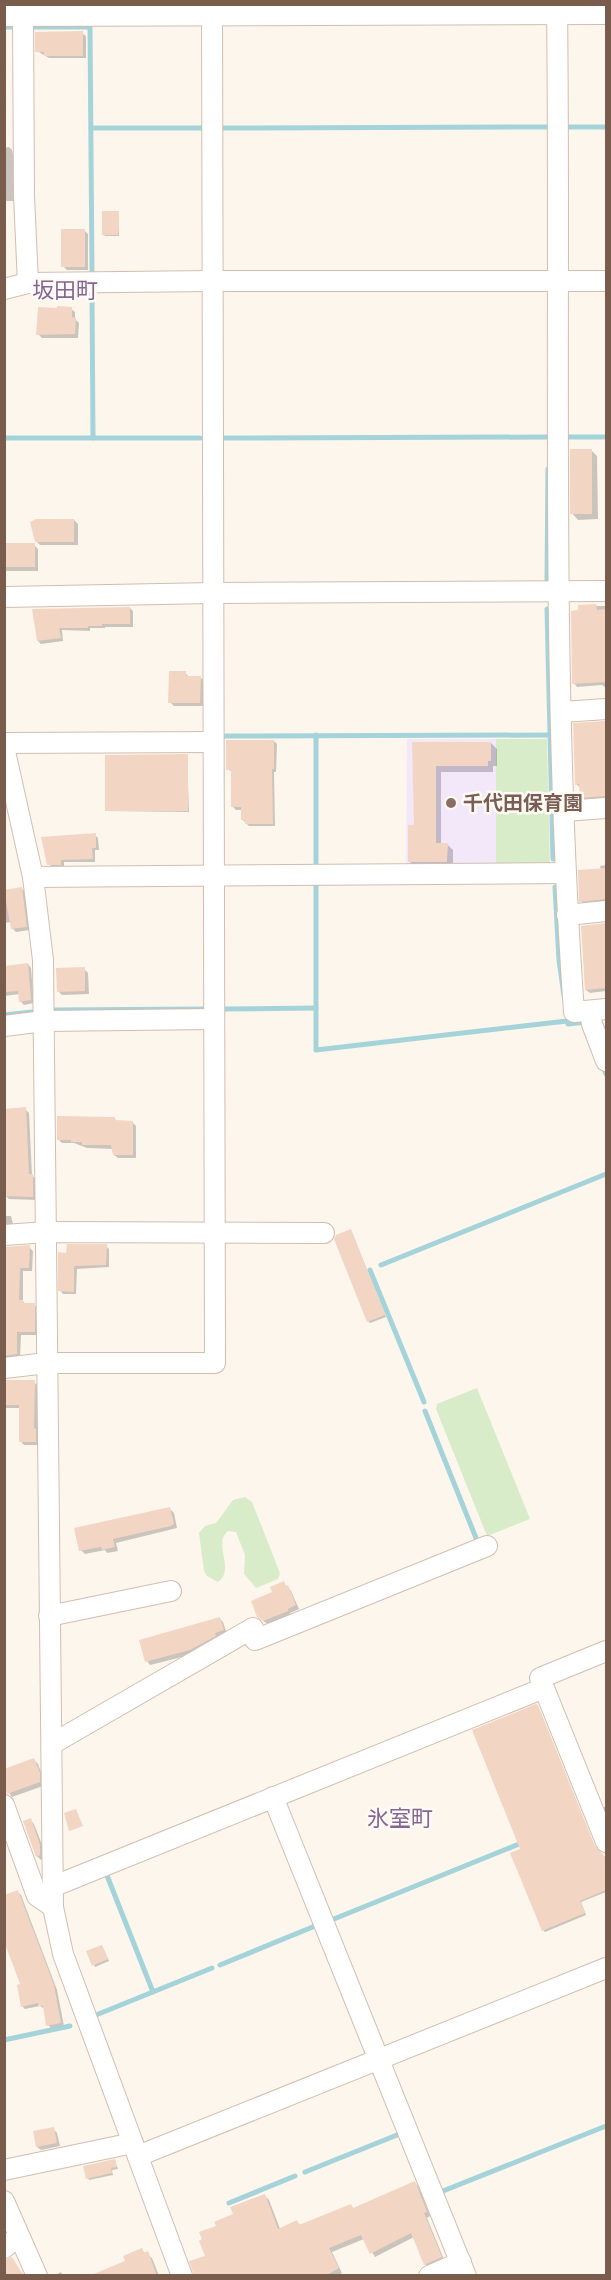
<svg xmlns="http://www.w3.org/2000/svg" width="611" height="2280" font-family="'Public Sans','Noto Sans JP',sans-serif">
<rect width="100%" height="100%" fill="#fdf6ec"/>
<!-- education -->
<polygon fill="#f3e8fa" points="407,739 496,739 496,867 406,867"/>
<!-- green -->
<g fill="#d8ecc9">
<polygon points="496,739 547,739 550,867 496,867"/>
<polygon points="477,1388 530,1519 487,1536 436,1409 437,1404"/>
<path d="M245,1497l7,5 28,71 -2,6 -22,9 -12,-14 1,-19 -9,-23 -8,-1c-16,13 8,38 -10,51l-11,-6 -3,-5 -5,-38 6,-7 11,-3 17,-23z"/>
</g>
<!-- shadow -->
<g fill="#0003">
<polygon points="82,33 86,36 86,58 49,58 37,51"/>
<polygon points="9,147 12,150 14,160 15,201 4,201 4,148"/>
<polygon points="118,213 119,236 105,236 104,235"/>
<polygon points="84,230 88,234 88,270 67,270 63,266"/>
<polygon points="71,309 75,312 75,319 79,323 78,338 42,338 38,334"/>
<polygon points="591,450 597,456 598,519 578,520 572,513"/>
<polygon points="74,520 78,524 78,545 40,545 36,541"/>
<polygon points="4,545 34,545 38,549 38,571 4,571"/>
<polygon points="579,606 606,606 606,688 602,685 577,687 574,683"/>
<polygon points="130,608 133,611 133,627 105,627 105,628 90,628 90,631 62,630 63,641 41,644 38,641 34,611"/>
<polygon points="185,673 189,677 201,678 205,681 203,706 174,706 170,702"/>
<polygon points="606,721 606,799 585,801 581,797 581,788 576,784 575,725"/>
<polygon points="274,741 277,744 276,772 274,772 275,826 249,826 242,819 242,810 236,810 233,807 233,772 227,769"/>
<polygon points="413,743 491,743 497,749 497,766 493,766 493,772 441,772 441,844 447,844 453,850 453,867 416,868 410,862 415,826"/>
<polygon points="187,756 189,812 106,811"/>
<polygon points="95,835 98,838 99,850 95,850 95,862 64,862 64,867 52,867 49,864"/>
<polygon points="606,865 606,902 585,905 581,901 601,870 600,866"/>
<polygon points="22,889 25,892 30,930 16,932 12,928 11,922 4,923 4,892"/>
<polygon points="606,924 606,991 590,993 586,990 582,927"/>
<polygon points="28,964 31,968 34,1003 24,1005 20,1001 20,994 4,996 4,967"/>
<polygon points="84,969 88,973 89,994 62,995 58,991"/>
<polygon points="25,1109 29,1113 32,1175 36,1180 36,1200 9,1199 6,1196"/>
<polygon points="114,1118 118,1122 132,1122 136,1126 136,1158 118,1158 114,1155 113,1149 87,1148 74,1143 62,1143 58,1139"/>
<polygon points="4,1216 11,1216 13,1224 4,1225"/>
<polygon points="351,1230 386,1317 370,1323 368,1321"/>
<polygon points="106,1246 109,1249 109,1267 77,1269 76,1294 63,1294 60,1290 68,1254"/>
<polygon points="29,1247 33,1251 32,1271 23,1271 23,1301 25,1304 34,1305 38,1308 38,1335 21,1335 20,1358 4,1360 4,1248"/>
<polygon points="4,1381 34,1382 37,1385 37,1431 39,1433 39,1445 24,1445 21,1442 21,1408 4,1408"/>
<polygon points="170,1509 174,1513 177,1528 116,1543 118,1551 107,1553 105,1550 85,1554 81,1550"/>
<polygon points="283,1583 291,1591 299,1609 290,1613 291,1615 268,1624 263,1621 274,1593"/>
<polygon points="219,1618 223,1622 227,1634 217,1637 218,1640 194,1654 150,1665 147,1661"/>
<polygon points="34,1760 38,1764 43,1778 43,1786 12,1797 9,1793"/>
<polygon points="30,1820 34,1824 44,1850 44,1859 41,1860 37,1856"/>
<polygon points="596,1849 605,1857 606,1861 606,1892 581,1902 586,1915 545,1932 543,1930"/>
<polygon points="18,1892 21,1895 57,1990 64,2026 51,2028 48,2025 45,2009 40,2006 25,2009 22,2006"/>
<polygon points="102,1946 109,1961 95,1967 94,1965"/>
<polygon points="53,2129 57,2133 60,2146 41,2150 37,2147"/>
<polygon points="115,2161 118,2169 112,2170 113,2175 89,2180 88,2178"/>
<polygon points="414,2182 418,2186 430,2216 427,2218 445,2262 429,2268 425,2264 414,2237 375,2257 364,2239 332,2252 342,2273 337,2276 195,2276 207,2257 218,2227 265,2196 269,2200 280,2229 297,2222 301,2226 351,2206 354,2209"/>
<polygon points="141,2250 152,2258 159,2276 114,2276"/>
<polygon points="61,2272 63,2276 53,2276"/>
</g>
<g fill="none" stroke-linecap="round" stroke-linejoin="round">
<!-- stream -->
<g stroke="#a5d3da" stroke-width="5">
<polyline points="4,27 12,27"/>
<polyline points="32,27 90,27 92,272"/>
<polyline points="565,127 606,127"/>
<polyline points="91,128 203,128"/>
<polyline points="221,128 547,127"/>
<polyline points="92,294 93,438"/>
<polyline points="564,437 606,437"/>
<polyline points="4,438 200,438"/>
<polyline points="223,438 550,437"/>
<polyline points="547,581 548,469"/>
<polyline points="547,609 553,859"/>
<polyline points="222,736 551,735"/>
<polyline points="316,867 316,735"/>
<polyline points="316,884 316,1050 567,1021 568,1024 586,1022 587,1024"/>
<polyline points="555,887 559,960 564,996"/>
<polyline points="223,1009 316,1008"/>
<polyline points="55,1010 204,1009"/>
<polyline points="4,1015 32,1012"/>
<polyline points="603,1064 606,1074"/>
<polyline points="381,1265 606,1174"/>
<polyline points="370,1270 424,1402"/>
<polyline points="425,1411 478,1543 475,1544"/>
<polyline points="601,1811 606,1809"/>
<polyline points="106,1873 153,1992"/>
<polyline points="330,1923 329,1921 524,1842"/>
<polyline points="220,1965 320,1924"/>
<polyline points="96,2015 212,1968"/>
<polyline points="4,2040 70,2026"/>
<polyline points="305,2172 402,2133"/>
<polyline points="438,2193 606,2126"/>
<polyline points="229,2203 295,2176"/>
</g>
</g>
<!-- building -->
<g fill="#f3d5c3">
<polygon points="83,31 83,56 44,56 44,52 35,52 35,32"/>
<polygon points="102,211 119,211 118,235 102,235"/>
<rect x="61" y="229" width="24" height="38"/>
<polygon points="57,306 72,307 72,317 76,318 75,334 36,335 38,307 57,308"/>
<rect x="570" y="449" width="22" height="65"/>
<polygon points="36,519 74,519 74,542 35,542 30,522"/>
<rect x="4" y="543" width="31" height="24"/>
<polygon points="596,604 597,610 606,609 606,682 572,684 571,611 578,610 578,605"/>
<polygon points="130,607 130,624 102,624 102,626 88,626 88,628 59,628 61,638 37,641 32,609"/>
<polygon points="169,671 186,671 186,676 201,676 200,703 168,703"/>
<polygon points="606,721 606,796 580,798 579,784 575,785 573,723"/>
<polygon points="226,740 274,740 274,769 272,769 273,824 245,824 245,820 241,820 241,807 231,807 231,770 226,770"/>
<polygon points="412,742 491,742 491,761 488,761 488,766 436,766 436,843 448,843 447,862 408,862 408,825 414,825"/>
<polygon points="188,754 188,811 105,811 105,755"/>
<polygon points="96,833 96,848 92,848 93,859 61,860 61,865 47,865 41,837"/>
<polygon points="606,868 606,899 579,902 578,870"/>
<polygon points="22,887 27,927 11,929 4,890"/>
<polygon points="606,923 606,988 585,990 581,926"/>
<polygon points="28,963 31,1000 19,1002 18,991 4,992 4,966"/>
<polygon points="85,967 85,991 57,992 56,968"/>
<polygon points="26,1107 29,1174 33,1174 33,1197 4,1196 4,1109"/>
<polygon points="57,1116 115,1117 115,1120 133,1121 133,1155 113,1155 111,1145 82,1145 82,1142 71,1142 71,1140 57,1140"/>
<polygon points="351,1229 385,1315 367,1322 334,1239 336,1235"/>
<polygon points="67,1244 107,1244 106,1265 74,1266 74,1292 58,1291 58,1252 66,1253"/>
<polygon points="30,1245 29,1268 20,1268 19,1300 23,1300 23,1303 35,1303 35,1332 17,1332 17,1354 4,1356 4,1247"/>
<polygon points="4,1380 35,1380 34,1428 36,1429 36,1442 19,1442 19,1405 4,1405"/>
<polygon points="170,1507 174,1524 171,1526 113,1539 115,1547 102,1550 101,1547 79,1551 74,1528"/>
<polygon points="284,1581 286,1586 288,1585 296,1605 288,1609 288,1611 263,1621 257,1617 251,1601 272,1592 270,1587"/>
<polygon points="220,1617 224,1630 215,1633 216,1636 190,1650 145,1662 139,1640"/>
<polygon points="536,1704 538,1705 595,1846 603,1854 606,1861 606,1890 580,1901 585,1913 542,1931 510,1853 520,1849 472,1730"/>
<polygon points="34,1758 40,1773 40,1782 7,1794 4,1786 4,1769"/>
<polygon points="76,1809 83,1826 69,1831 64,1813"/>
<polygon points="31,1818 40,1845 40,1855 36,1857 23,1821"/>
<polygon points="18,1890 54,1985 61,2023 46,2026 43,2006 38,2006 38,2003 21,2007 17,1985 20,1984 4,1941 4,1895"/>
<polygon points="102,1945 108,1959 92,1966 86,1951"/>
<polygon points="54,2127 57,2143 36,2147 33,2131"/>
<polygon points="115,2159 117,2167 111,2168 112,2173 86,2179 83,2166"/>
<polygon points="415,2181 427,2212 424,2213 442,2257 424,2265 411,2233 370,2254 361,2235 329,2248 339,2268 325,2276 194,2276 189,2261 205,2256 199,2241 202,2239 199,2232 216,2226 214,2222 233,2214 230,2207 265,2194 278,2229 297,2220 299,2225 351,2204 353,2208"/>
<polygon points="142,2248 144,2253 148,2251 157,2276 89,2276 125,2261 123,2256"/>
<polygon points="12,2257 24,2276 4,2276 4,2260"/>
</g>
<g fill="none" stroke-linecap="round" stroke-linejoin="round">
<defs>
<g id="minor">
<path d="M557,4c4,336 -7,673 17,1008l32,-3"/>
<polyline points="4,16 606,14"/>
<polyline points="23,16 24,196 28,283"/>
<polyline points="4,289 28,283 213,281 606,281"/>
<polyline points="4,597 213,593 606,591"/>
<polyline points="562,712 606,709"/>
<polyline points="4,743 213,742"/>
<polyline points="4,747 33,877 43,960 53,1907 63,1954 182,2276"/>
<polyline points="564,811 606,808"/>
<polyline points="33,877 566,873"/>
<polyline points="567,915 606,911"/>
<polyline points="590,1011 592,1024 606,1061"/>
<polyline points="4,1026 44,1021 214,1019"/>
<polyline points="4,1235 47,1232 324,1233"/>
<polyline points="4,1368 47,1363 215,1363 212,4"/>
<polyline points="49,1616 171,1591"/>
<polyline points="540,1678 606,1651"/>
<polyline points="52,1744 253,1628 255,1640 487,1546"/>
<polyline points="273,1797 466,2276"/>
<polyline points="4,1805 37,1896 53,1907"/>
<polyline points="52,1887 544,1688 606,1842"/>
<polyline points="138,2156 606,1968"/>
<polyline points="4,2170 133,2143"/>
<polyline points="4,2201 37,2276"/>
<polyline points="4,2248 19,2236"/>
<polyline points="429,2276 461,2262"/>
</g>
</defs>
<!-- minor casing -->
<use href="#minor" stroke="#d1beb0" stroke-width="22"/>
<!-- minor -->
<use href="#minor" stroke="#fff" stroke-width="20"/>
</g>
<!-- markers -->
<circle fill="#8d6e63" stroke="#fffaf3" stroke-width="2" cx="451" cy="803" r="6"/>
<g text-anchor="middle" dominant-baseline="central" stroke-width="5" stroke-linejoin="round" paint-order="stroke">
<!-- education labels -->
<g font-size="20" font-weight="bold" fill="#785e54" stroke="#fffaf3" text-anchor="start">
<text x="463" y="803">千代田保育園</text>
</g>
<!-- quarter labels -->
<g font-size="22" fill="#846695" stroke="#fffaf3">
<text x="65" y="290">坂田町</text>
<text x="400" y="1818">氷室町</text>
</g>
</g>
<!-- border -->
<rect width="611" height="2280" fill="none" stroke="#7a5c4d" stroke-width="12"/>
</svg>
